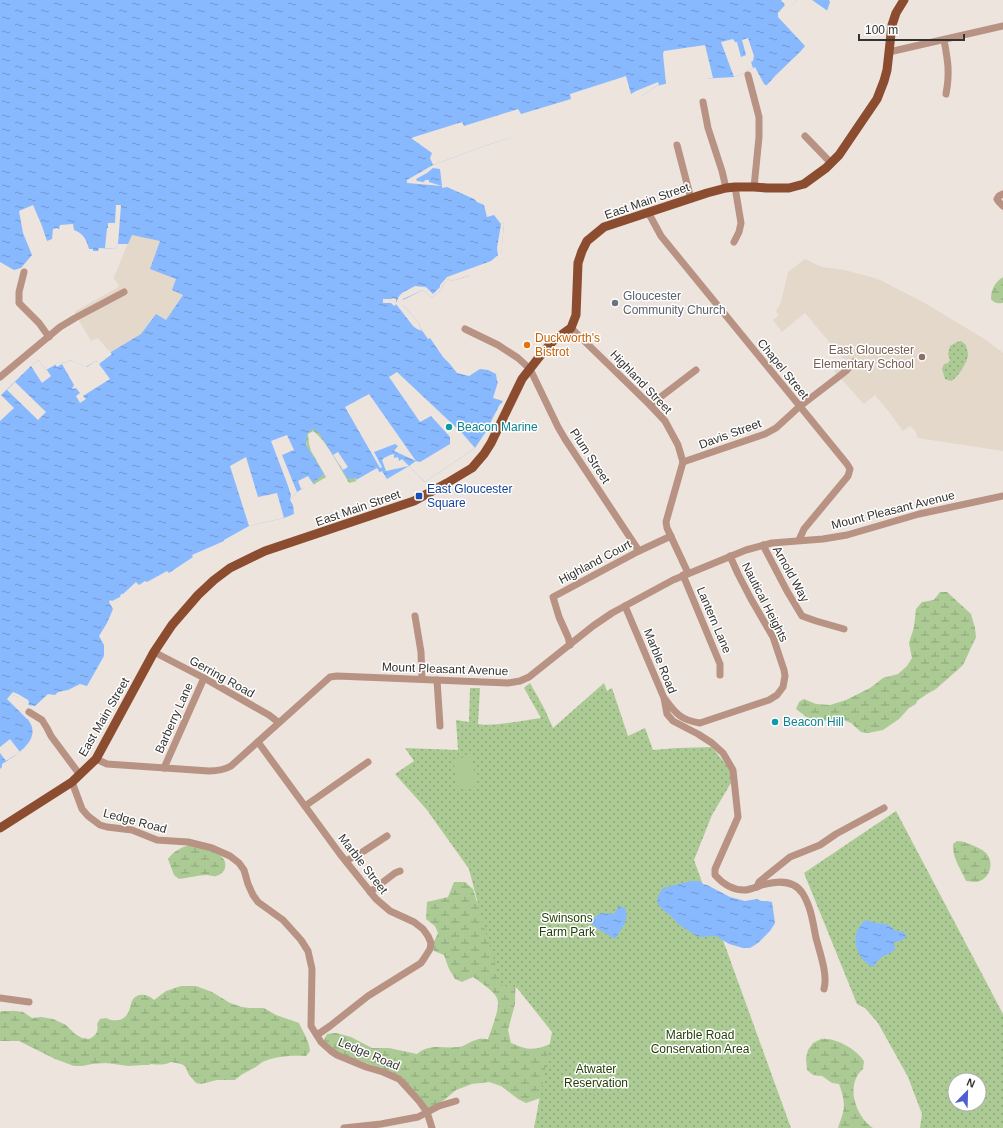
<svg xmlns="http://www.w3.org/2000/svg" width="1003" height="1128" font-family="Helvetica,sans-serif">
<defs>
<pattern id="wetland-marsh" width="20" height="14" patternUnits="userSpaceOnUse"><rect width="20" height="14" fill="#accb94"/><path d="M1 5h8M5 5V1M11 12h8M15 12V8" fill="none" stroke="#8da579"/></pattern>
<pattern id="park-dots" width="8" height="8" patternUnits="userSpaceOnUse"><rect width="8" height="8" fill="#accb94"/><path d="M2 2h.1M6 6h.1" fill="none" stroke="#8da579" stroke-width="1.8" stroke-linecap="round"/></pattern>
<pattern id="water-ripples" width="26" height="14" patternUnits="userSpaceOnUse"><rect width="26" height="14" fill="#88b9ff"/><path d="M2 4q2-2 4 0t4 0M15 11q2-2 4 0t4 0" fill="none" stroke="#7097cf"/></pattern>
</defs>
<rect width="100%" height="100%" fill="#ece4dd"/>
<!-- built -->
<g fill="#e4d8cb">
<polygon points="136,224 156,224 184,281 187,329 141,334 111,352 108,350 98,338 91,341 74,312 117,288 119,285 114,279 114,277"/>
<polygon points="805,259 822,267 844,270 871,277 880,280 923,302 986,340 1003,353 1003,451 918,438 915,430 910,426 903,431 889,412 875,395 864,404 834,371 845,361 805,313 782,332 773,320 779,315 776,312 781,302 788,272"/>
</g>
<!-- wetland -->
<g fill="url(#wetland-marsh)">
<path d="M1003,277v26c-5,1 -9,0 -12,-4 0,-10 4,-17 12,-22z"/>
<path d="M317,424l39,56 1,1 -8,2c-9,-15 -22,-42 -36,-52l-5,3 1,10 2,7 15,26 -13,8 -5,-8 1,-20 -6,-29z"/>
<polygon points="940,592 947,592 971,614 975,628 976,637 963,665 936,689 927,694 917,701 916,704 909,708 899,719 883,730 868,733 861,732 851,723 841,719 823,721 809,719 796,709 799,702 804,699 816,704 830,705 846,700 870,688 883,678 898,674 907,666 912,658 909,643 914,627 916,609 922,602 934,600"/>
<path d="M957,841c5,0 10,2 15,4 4,2 10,4 14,8 9,10 4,27 -10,29 -3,0 -7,-1 -10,-1 -5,-12 -14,-23 -13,-37z"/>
<path d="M189,845h4c10,4 36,7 32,23 -1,4 -5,7 -9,8 -3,1 -6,-1 -9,-1 -9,0 -19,3 -28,4l-5,-4 -6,-16c6,-8 12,-11 21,-14z"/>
<path d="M454,882h11l8,7 4,13 39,62 -1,40 -7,26 3,13c16,7 24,8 39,1l19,44 -43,15 -8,-4 -17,-13 -12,-4 -17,2 -16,6 -12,10 -14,10 -4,-3 -24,-29 -28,-12 -36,-13 -10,-7 -4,-6 3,-6 9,-1 15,4 21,11h17l28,6c13,-11 26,-5 42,-7 7,-1 11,-6 17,-7 3,-2 9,-1 12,-1 3,-9 13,-32 9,-41 -4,-8 -17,-16 -24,-21l-11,5 -7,-3 -6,-10 -5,-14 -10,-4 -2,-5 6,-13 -3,-7 -9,-7 1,-17 21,-5z"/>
<path d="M181,986h15l16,6 18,11 12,4 7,1h15l12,7 23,8c4,9 10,17 11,28l-4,5c-11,-1 -31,0 -41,5 -4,1 -7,5 -11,7 -7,4 -13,6 -19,12h-18l-16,4 -5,-1 -7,-8 -4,-9 -4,-2 -10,-2c-5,3 -14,3 -20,2l-2,1h-6l-14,1 -23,-3 -14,1 -10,2h-8l-19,-7 -36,-18h-19v-29l2,-1h14l7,1 9,6 9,-1 12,2 13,6 9,9 7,4 7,1c7,-3 10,-8 8,-15l3,-5 6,-1c7,4 17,4 22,-5 2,-3 2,-8 4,-12 5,-9 16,-7 22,-1l12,-9z"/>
<path d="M821,1039c14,-2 35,10 43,22l-1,8c-18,15 -8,47 10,59h-35c1,-4 3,-8 4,-12 4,-11 1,-21 -3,-32l-7,-1 -10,-7 -9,-1 -6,-5 -1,-12 2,-8 5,-7z"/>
</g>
<!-- park -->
<g fill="url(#park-dots)" fill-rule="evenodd">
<path d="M961,341l5,4c0,3 2,6 2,10 0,6 -11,24 -17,26l-6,-2 -3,-10 2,-5 4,-1 2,-3 -2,-6 2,-8 7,-4z"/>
<path d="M530,683l14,25 9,20 51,-45 3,8 5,-3 16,48 17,-8 8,22 24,-2 35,-1 23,29 -23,39 -18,45 97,268h-257l18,-96 -35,-44 -15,-2 -18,-59 -15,-58 -42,-59 -32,-36 19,-13 -9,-13 53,2 -2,-30 13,2 1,-34h10l-2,36c13,3 48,-4 63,-6l-17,-30z"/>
<path d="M896,811l107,203v114h-83l2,-14 -14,-37 -30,-54 -13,-15 -8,-4 -53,-131zM955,1080h24v24h-24z"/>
</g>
<!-- garden -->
<polygon fill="#accb94" points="472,757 476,786 458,789 453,759"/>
<!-- water -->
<g fill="url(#water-ripples)">
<path d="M0,0h797l-16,16 28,28 -40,43 -5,-3 -9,-17 -11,6 -10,4 -51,3 -27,6 -12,9 -154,49 -57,21v3l7,1 2,17 6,-1 37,19 4,9 5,1 10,10 -3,31 -33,21 -16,5 -4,-2 -6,7 1,2 -11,10 -9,-8 -20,10v5l17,19 -1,2 9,13 2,-1 13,19 6,6 8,10 12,3 11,-7 8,1 8,4 1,7 1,1 -5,16 10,3 -2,3h-1l-15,29 -10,15 -50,34 -16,-16 -22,13 -5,-8 -23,12 -4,-5 -7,1 -29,-46 -6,-4 -6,5 -1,11 18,29 -10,8 -17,10 -7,8 3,5 1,9 -10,4 -35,8 -25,14v1l-32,14 1,2 -24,16 -2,-2 -20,11 -2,-1 -6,4 -3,-3 -13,12h-2l-1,3 -8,4 -2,-1 -1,2 4,7 -6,14 -8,13 5,9v11l-17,30 -7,-2 -12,6 -10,2 -3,3 -7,-1 -13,12 -7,-1v-3l-14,-7 -4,4c6,7 14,14 19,22 13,19 -13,34 -27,43v3l-2,2v-373l31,-30 8,-6 7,10 14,-8 6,1 4,-3 16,7 9,-6 3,1 13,-10 30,-18 15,-20 10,6 17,-25 -11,-5 4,-11 -26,-10 10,-28 -28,-6 -4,9h-10l-2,5 -17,-1 -1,3h-5v-2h-4c-3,-10 -5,-15 -15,-19l-1,-6 -13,1 -1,4 -2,-1 -4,1 -1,10 -5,2 -5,-15 -9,-21 -14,6 4,22 9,22 -11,13 -7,2 -14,-8z"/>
<polygon points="812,0 834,0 838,4 832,14"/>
<polygon points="691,881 700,881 703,884 707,885 730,897 745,901 757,899 761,901 767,901 772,902 775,923 770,931 758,943 750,948 743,948 729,944 716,936 698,937 678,924 671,916 663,910 657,903 658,896 663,888"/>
<path d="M619,906l6,2c5,13 -4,21 -10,31l-17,-10 -8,-7 10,-9 14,1z"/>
<path d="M866,920l9,3 12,1 9,7 8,1 2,5 -6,4 -6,1 1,8c-10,6 -16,6 -21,17 -20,-7 -25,-36 -8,-47z"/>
</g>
<!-- pier -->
<g fill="#ece4dd">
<polygon points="781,0 797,0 784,14 810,44 810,48 785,76 770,89 766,86 776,75 801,51 805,46 778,17 778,13 785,5"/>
<polygon points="829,0 836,0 840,4 833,15 827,11 830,2"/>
<polygon points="748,38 754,56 753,61 751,62 753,68 744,73 734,77 721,42 733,39 735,42 737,42 741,57 746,55 742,40"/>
<polygon points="705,45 713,78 666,84 663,54 664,51"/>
<polygon points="626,76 631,94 636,91 658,82 659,85 656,86 644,95 633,100 490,144 433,165 433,168 427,173 416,179 417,181 424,182 425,180 429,180 429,182 442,186 442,185 448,183 475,196 479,200 486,203 490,212 494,212 504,224 501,258 494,264 477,273 452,281 448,279 442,286 443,288 432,298 423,290 403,299 403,305 420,324 419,326 422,331 417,329 413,326 396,304 395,306 393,305 391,303 383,303 383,299 392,299 393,298 396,299 396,303 399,296 402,293 415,286 426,287 433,294 440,287 440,285 447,277 491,261 498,255 497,248 501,224 494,215 487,217 484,205 477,202 474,199 447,187 442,188 442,186 407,183 407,180 433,165 430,158 432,153 411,138 462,122 464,126 518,109 521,114 571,99 570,94"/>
<polygon points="116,205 121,205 118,244 116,249 105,248 107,228 108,228 108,223 115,223"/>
<polygon points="109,351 112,354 99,364 110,379 83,396 82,395 86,399 80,403 76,396 80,393 76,388 72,389 74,385 62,364 57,367 55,364 60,362 66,363 70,360 87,367 95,361 97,362"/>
<polygon points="39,360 46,370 47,370 51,376 42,383 31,366"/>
<polygon points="397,372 462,433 475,448 425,482 409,466 386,471 382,460 384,458 390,455 394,454 394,458 398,457 399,461 402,459 409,466 416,461 394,451 398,446 395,444 374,452 382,467 380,468 345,407 369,394 416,461 420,462 450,444 450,437 431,416 420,422 389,377"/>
<polygon points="15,382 46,412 38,420 7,390"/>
<polygon points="0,394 14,408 0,421"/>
<polygon points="287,435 294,450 282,455 297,492 290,500 291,495 287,483 271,441"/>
<polygon points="338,452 348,467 343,470 333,455"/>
<polygon points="246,457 258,497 277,493 284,518 249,526 230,466"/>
<polygon points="377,468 380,473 359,485 356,480"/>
<polygon points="308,476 314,485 309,487 301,489 298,481"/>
<polygon points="13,692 18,694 28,700 29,702 28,707 27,703 14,695 11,699 28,718 27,719 7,699"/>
<polygon points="10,739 20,752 6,761 0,753 0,747"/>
</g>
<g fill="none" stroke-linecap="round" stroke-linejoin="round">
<!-- minor -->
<g stroke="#b89282" stroke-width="7">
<path d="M944,40c4,21 6,33 2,54"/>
<polyline points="889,52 1003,26"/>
<polyline points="748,75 759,117 759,137 754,187"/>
<polyline points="703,102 708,128 722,171 726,188"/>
<polyline points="805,136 831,163"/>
<polyline points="677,145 691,199"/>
<polyline points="1003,194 999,196 997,199 999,202 1003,206"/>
<polyline points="648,212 661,236 847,464 850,469 848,476 804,529 799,540"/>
<polyline points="734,242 739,232 741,223 735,187"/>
<polyline points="24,272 19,292 19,303 39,323 49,337"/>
<polyline points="571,328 650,405 665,421 678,445 683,462 666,522 667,528 688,573"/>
<polyline points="465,329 498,345 518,358 530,369 558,427 565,439 639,551"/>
<polyline points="0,377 60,327 75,318 124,292"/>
<polyline points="650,405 696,370"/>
<polyline points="683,462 765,434 776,428 799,407 846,371 854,362"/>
<polyline points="763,545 787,591 802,616 816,621 844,629"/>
<polyline points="683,575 720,664 720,675"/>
<path d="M625,606l39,92 3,16 6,7 25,13 14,9 11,10 10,17 5,47 -23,52v6c7,8 17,15 29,15 6,0 12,-3 18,-5 14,-4 32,-6 41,9 8,13 10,29 13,44 4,15 12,37 8,51"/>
<polyline points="415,616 421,652 422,679"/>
<polyline points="570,645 568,637 559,617 553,597 639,551 671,536"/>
<polyline points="154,652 204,678 269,715 278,722"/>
<polyline points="437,680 440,726"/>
<path d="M665,699c11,15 16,21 35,24l69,-23 8,-5 6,-8 2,-11 -1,-6 -11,-33 -22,-38 -13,-25 -8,-18"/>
<polyline points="29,712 42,720 47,728 51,736 80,775"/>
<polyline points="258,742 340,854 376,899 390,911 414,922 423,929 428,936 431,943 430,949 425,957 421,963 368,996 330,1026 317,1035"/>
<path d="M96,759l11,5 102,7c9,0 15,-1 22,-5l99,-89 7,-1 171,7 12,-2 9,-4 64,-51 19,-13 61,-33 73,-30 26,-7 51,-4 24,-4 72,-21 84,-18"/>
<polyline points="164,768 204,678"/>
<polyline points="72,782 82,809 88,816 100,825 107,827 132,830 157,840 188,842 212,848 230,856 239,863 244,870 248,884 253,895 258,902 283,920 301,940 308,951 312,969 311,1026 321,1042 331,1051 337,1055 366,1067 383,1072 399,1079 419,1101 427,1112 432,1128"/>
<polyline points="305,806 368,762"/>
<polyline points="346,861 364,851 387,836"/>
<polyline points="757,887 759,882 790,857 820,845 836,834 884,808"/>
<polyline points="370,892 395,873 400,871"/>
<polyline points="0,998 29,1002"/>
<polyline points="344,1128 381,1124 418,1117 439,1106 456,1101"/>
</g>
<!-- major -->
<polyline stroke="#8c4c2f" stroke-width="9" points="0,828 72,782 96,759 154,652 172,625 198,595 214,580 230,568 265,551 414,501 447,483 472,468 484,454 491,443 522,379 540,356 553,341 571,328 576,315 578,263 582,251 587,241 604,227 707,193 726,188 735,187 754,187 767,188 789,188 804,184 826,168 839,155 877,99 884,81 887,70 892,25 896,13 904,0"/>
</g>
<!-- markers -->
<circle fill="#6b7280" stroke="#fff" stroke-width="1.5" cx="615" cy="303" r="4"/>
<circle fill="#e8710a" stroke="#fff" stroke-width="1.5" cx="527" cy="345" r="4"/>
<circle fill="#8d6e63" stroke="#fff" stroke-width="1.5" cx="922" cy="357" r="4"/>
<g fill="#0f9aa8" stroke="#fff" stroke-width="1.5">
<circle cx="449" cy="427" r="4"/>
<circle cx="775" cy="722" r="4"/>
</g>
<rect fill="#1a4fb4" stroke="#fff" stroke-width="1.5" x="415" y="492" width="8" height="8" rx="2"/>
<g text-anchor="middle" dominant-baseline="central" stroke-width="3" stroke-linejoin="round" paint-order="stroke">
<!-- street labels -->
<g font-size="12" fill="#353330" stroke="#fff">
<text transform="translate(647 201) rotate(-19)">East Main Street</text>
<text transform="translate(783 369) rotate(51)">Chapel Street</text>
<text transform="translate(641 382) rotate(46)">Highland Street</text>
<text transform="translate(730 434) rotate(-20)">Davis Street</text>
<text transform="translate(590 456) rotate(57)">Plum Street</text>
<text transform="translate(358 508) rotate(-19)">East Main Street</text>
<text transform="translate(893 510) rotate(-14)">Mount Pleasant Avenue</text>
<text transform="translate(595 562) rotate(-28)">Highland Court</text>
<text transform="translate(791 574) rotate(61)">Arnold Way</text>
<text transform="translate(765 602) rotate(63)">Nautical Heights</text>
<text transform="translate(714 620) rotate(67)">Lantern Lane</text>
<text transform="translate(660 661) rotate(68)">Marble Road</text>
<text transform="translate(445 669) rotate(2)">Mount Pleasant Avenue</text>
<text transform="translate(222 677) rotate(29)">Gerring Road</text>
<text transform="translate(104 717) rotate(-60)">East Main Street</text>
<text transform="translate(174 718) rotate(-66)">Barberry Lane</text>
<text transform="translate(135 821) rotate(15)">Ledge Road</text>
<text transform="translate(363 864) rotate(52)">Marble Street</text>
<text transform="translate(369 1054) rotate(23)">Ledge Road</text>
</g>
<!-- worship labels -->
<g font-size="12" fill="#5b616d" stroke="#fff" text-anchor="start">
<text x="623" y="296">Gloucester<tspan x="623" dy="14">Community Church</tspan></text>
</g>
<!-- food labels -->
<g font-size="12" fill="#c56008" stroke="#fff" text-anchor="start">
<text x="535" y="338">Duckworth's<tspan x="535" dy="14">Bistrot</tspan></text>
</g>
<!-- education labels -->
<g font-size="12" fill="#785e54" stroke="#fff" text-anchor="end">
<text x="914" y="350">East Gloucester<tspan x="914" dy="14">Elementary School</tspan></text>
</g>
<!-- culture labels -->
<g font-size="12" fill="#0d838f" stroke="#fff" text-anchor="start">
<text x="457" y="427">Beacon Marine</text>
<text x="783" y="722">Beacon Hill</text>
</g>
<!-- transit labels -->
<g font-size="12" fill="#164399" stroke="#fff" text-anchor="start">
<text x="427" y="489">East Gloucester<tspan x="427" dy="14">Square</tspan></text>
</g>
<!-- park labels -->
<g font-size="12" fill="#253f07" stroke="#fff">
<text x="567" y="918">Swinsons<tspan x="567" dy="14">Farm Park</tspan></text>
<text x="700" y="1035">Marble Road<tspan x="700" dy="14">Conservation Area</tspan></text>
<text x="596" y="1069">Atwater<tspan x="596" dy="14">Reservation</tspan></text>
</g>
</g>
<!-- north arrow -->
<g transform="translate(967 1092) rotate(23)"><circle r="19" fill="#ffffff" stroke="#aeadac"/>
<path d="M0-3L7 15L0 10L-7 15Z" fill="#4c5fd4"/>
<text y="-6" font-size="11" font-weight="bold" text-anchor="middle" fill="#353330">N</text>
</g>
<!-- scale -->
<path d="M859 34v6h105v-6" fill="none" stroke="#353330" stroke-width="2"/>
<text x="865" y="34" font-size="12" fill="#353330" stroke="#ffffff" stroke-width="3" paint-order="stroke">100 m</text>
</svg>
